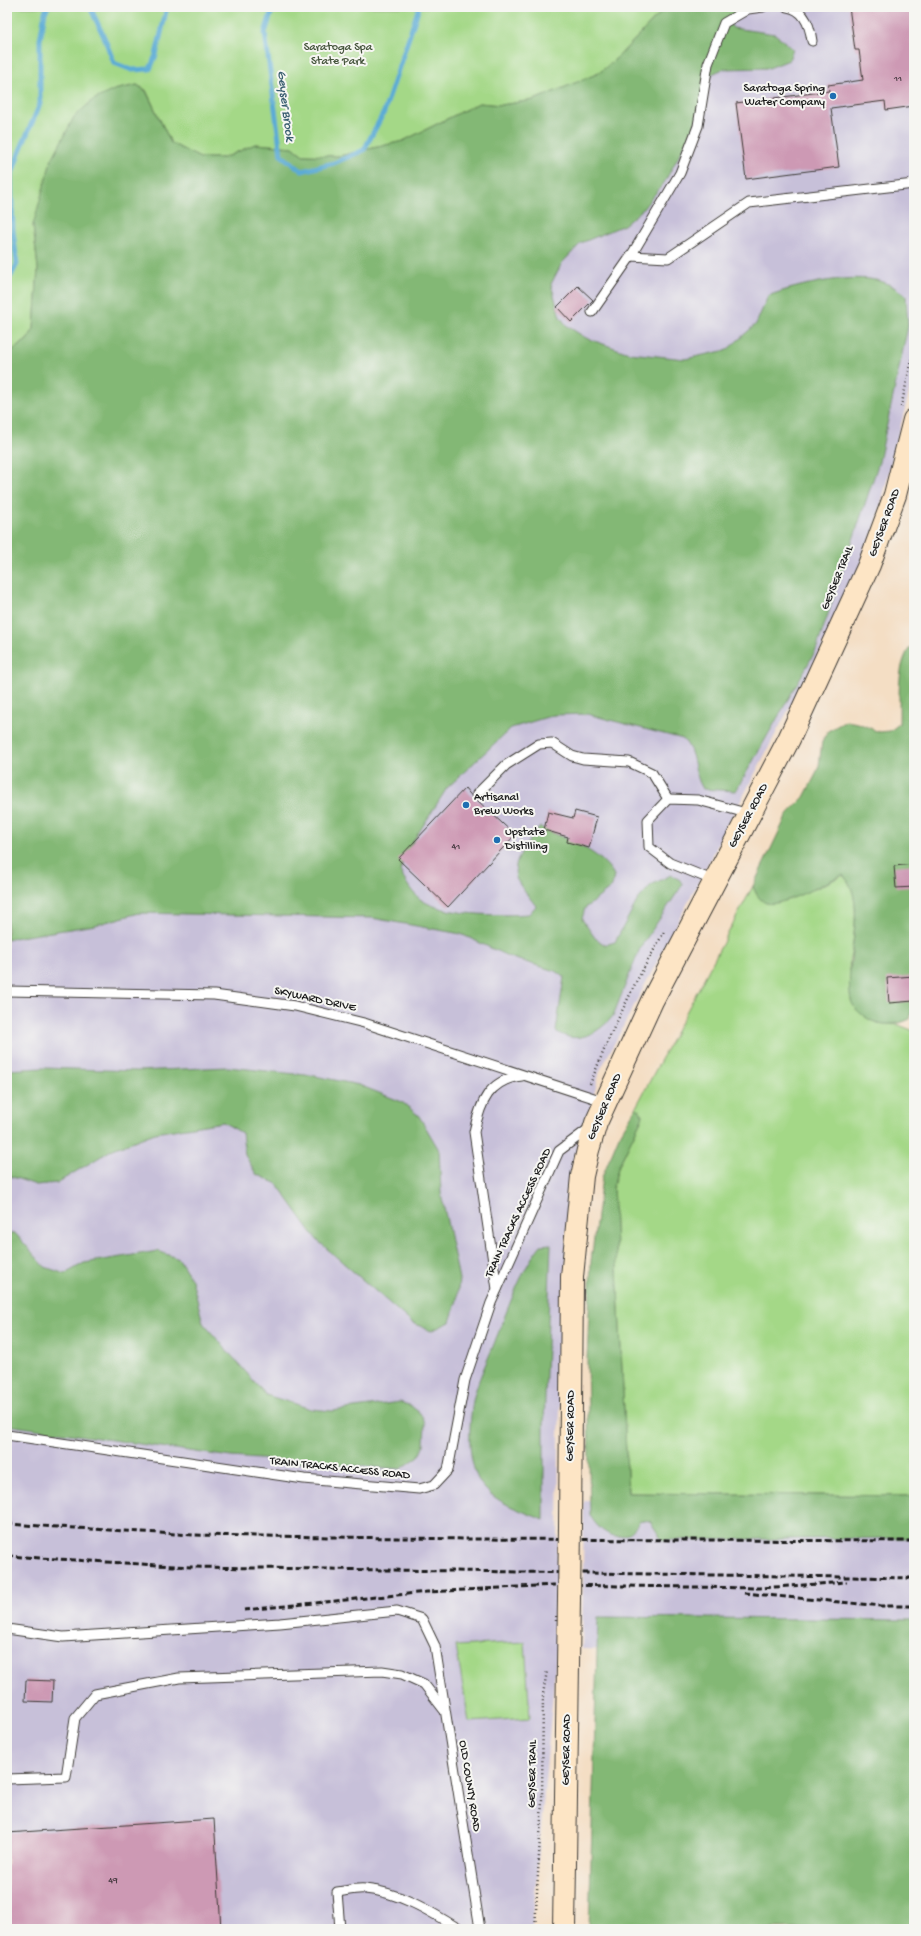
<svg xmlns="http://www.w3.org/2000/svg" width="921" height="1936" font-family="'Gochi Hand',sans-serif">
<rect width="100%" height="100%" fill="#f6f6f2"/>
<filter id="ink" filterUnits="userSpaceOnUse"><feTurbulence type="fractalNoise" baseFrequency=".025" numOctaves="2"/><feDisplacementMap in="SourceGraphic" scale="8" xChannelSelector="R" yChannelSelector="G"/><feConvolveMatrix kernelMatrix="1 2 1 2 8 2 1 2 1" color-interpolation-filters="sRGB"/></filter>
<filter id="wash" filterUnits="userSpaceOnUse"><feTurbulence type="fractalNoise" baseFrequency=".012" numOctaves="4" result="noise"/><feDisplacementMap in="SourceGraphic" scale="16" xChannelSelector="R" yChannelSelector="G"/><feGaussianBlur stdDeviation="0.9" result="paint"/><feColorMatrix in="noise" values="0 0 0 0 0 0 0 0 0 0 0 0 0 0 0 0 0 1.4 0 .05"/><feComposite in="paint" operator="in"/></filter>
<g filter="url(#wash)">
<rect width="100%" height="100%" fill="#f4dec4"/>
<!-- industrial -->
<g fill="#c7c0d9">
<polygon points="698,7 914,7 914,373 875,528 846,605 784,718 600,1071 569,1193 559,1436 557,1648 532,1929 7,1929 7,396 624,71"/>
<polygon points="584,1501 914,1503 914,1659 582,1649"/>
</g>
<!-- green -->
<g fill="#a4d887" stroke="#607a52">
<polygon points="7,7 666,7 618,57 599,73 534,100 501,105 479,103 403,141 339,156 303,155 293,147 255,144 224,158 200,158 171,143 146,90 137,85 114,90 33,225 38,268 34,329 27,340 7,354"/>
<path d="M843,875c18,18 12,50 9,74 -1,6 -4,15 -2,21 6,18 18,36 26,53l23,2 15,6v465l-286,-3 -15,-307 6,-21 24,-49 -7,-9 117,-221 4,9 58,-6z"/>
<polygon points="525,1642 530,1718 469,1722 456,1646"/>
</g>
<!-- forest -->
<g fill="#83b874" stroke="#506a48">
<path d="M666,7h91l-31,12 7,9 42,6 18,15 -4,11 -20,8 -46,1 -11,5 -19,56 -29,53 -22,27 -18,15 -43,18 -19,20 -11,21 9,33 7,9 19,12 43,15 56,6 42,-9 29,-26 12,-28c28,-11 92,-26 120,-12 7,3 13,8 18,12l2,30 -29,136 -63,188 -80,141 -33,-2c-11,-18 -6,-35 -20,-50l-96,-25 -33,1 -43,13 -64,60 -38,60 -9,23c5,10 11,21 20,28 23,17 81,17 109,15l7,-8c-6,-8 -14,-17 -19,-26 -8,-16 13,-41 23,-53 25,12 60,23 74,48l-2,12 -27,21 -3,11 13,19 10,7 10,-3 22,-41 14,-16 20,-10 9,5 3,4 -43,64 -27,68c-14,17 -37,30 -57,15l8,-54 -9,-6 -43,-13 -51,-24 -89,-16 -233,-5 -44,12 -88,14v-585l20,-14 7,-11 4,-61 -5,-43 18,-64 23,-44 19,-17 21,-10 23,-5 9,6 25,52 29,15h24l31,-14 38,3 10,8 36,1 64,-15 76,-38 22,2 33,-5 65,-27 19,-16z"/>
<path d="M914,643v358l-4,18c-12,6 -26,7 -38,2 -8,-4 -19,-12 -21,-21 -8,-36 19,-98 -8,-125 -16,6 -61,33 -77,28 -7,-3 -11,-11 -13,-17l35,-73 16,-16 11,-21 4,-10 3,-25 6,-10 18,-10 12,2 21,9 11,-1 9,-7c1,-25 -4,-63 15,-81z"/>
<polygon points="228,1067 315,1076 359,1085 402,1102 419,1116 439,1150 441,1193 459,1279 457,1300 450,1322 431,1331 411,1322 317,1240 277,1184 256,1174 245,1155 242,1133 223,1122 155,1133 113,1149 57,1183 36,1185 7,1175 7,1070 42,1068 137,1071"/>
<path d="M636,1107l7,9 -24,49 -6,21 15,307 286,3v42l-252,2 -12,-19 -10,-1c-13,26 -38,18 -50,-5l-3,-155 4,-99 11,-84 17,-41z"/>
<polygon points="15,1233 45,1267 65,1274 84,1263 158,1251 179,1259 192,1280 203,1323 266,1395 311,1409 332,1411 400,1402 411,1406 420,1413 425,1423 424,1445 419,1456 401,1469 231,1457 7,1425 7,1234"/>
<path d="M551,1244l-7,180v96c-22,-9 -55,-19 -66,-41 -11,-23 -9,-54 -5,-78 4,-20 14,-39 21,-57 12,-30 27,-75 47,-99z"/>
<polygon points="598,1617 914,1620 914,1929 589,1929"/>
</g>
<g fill="none" stroke-linecap="round" stroke-linejoin="round">
<!-- stream -->
<g stroke="#5babd5" stroke-width="5">
<polyline points="90,7 104,37 114,63 132,70 150,69 156,55 167,7"/>
<polyline points="273,7 265,33 281,155 302,171 334,163 364,150 384,112 419,7"/>
<polyline points="7,280 11,276 17,264 13,231 11,177 19,153 40,104 40,40 45,12 48,7"/>
</g>
</g>
<g id="blocks">
<!-- building -->
<g fill="#cd99b4">
<polygon points="849,7 914,7 914,106 886,110 885,101 831,108 839,167 746,179 736,103 829,91 828,85 863,80 859,50 855,50"/>
<polygon points="578,286 593,300 571,322 557,307"/>
<polygon points="465,788 473,798 477,800 515,835 448,907 398,859"/>
<polygon points="575,811 597,817 589,848 567,842 568,837 544,830 548,812 573,818"/>
<polygon points="914,864 914,887 896,888 894,866"/>
<polygon points="914,976 914,1001 889,1003 887,978"/>
<polygon points="26,1680 53,1681 52,1702 25,1701"/>
<polygon points="214,1819 221,1929 7,1929 7,1833"/>
</g>
</g>
</g>
<g filter="url(#ink)">
<use href="#blocks" fill-opacity="0" stroke="#3c3935" stroke-width="1"/>
<g fill="none" stroke-linecap="round" stroke-linejoin="round">
<defs>
<g id="lane">
<path d="M787,7c17,2 23,19 25,34"/>
<polyline points="631,256 668,258 749,203 914,184"/>
<polyline points="592,312 631,256 680,173 698,126 708,64 724,23 748,9 763,7"/>
<polyline points="477,794 506,765 539,744 552,743 572,756 583,759 629,762 652,773 668,799"/>
<polyline points="715,881 670,863 649,847 648,820 668,799 698,800 750,814"/>
<polyline points="7,991 214,995 295,1006 364,1023 606,1102"/>
<path d="M497,1289l-23,-157c6,-29 15,-53 48,-56"/>
<polyline points="7,1435 304,1479 419,1489 434,1485 448,1470 465,1380 491,1303 559,1151 591,1127"/>
<polyline points="7,1629 63,1637 280,1623 397,1611 422,1619 435,1646 480,1929"/>
<polyline points="7,1779 66,1777 75,1718 95,1694 179,1678 382,1671 402,1674 424,1684 444,1710"/>
<path d="M340,1929l-3,-37c9,-1 19,-4 28,-3 34,3 65,22 94,40"/>
</g>
<g id="secondary">
<polyline points="570,1527 572,1277 582,1176 588,1150 596,1123 652,1001 789,739 869,565 895,495 914,420"/>
<polyline points="564,1929 569,1598"/>
</g>
</defs>
<!-- lane casing -->
<use href="#lane" stroke="#3c3935" stroke-width="11"/>
<!-- secondary casing -->
<use href="#secondary" stroke="#3c3935" stroke-width="24"/>
<!-- path -->
<g stroke="#3c3935" stroke-width="2.5" stroke-dasharray="1 3" stroke-linecap="butt">
<polyline points="901,407 914,349"/>
<polyline points="590,1084 609,1038 636,982 664,932"/>
<polyline points="535,1929 542,1800 543,1694 547,1671"/>
</g>
<!-- lane -->
<use href="#lane" stroke="#fff" stroke-width="9"/>
<!-- secondary -->
<use href="#secondary" stroke="#fde5c5" stroke-width="22"/>
<!-- rail -->
<g stroke="#1c1c1c" stroke-width="3" stroke-dasharray="6 3" stroke-linecap="butt">
<polyline points="7,1524 193,1535 470,1539 914,1541"/>
<polyline points="7,1556 191,1567 914,1578"/>
<polyline points="744,1593 882,1606 914,1606"/>
<polyline points="244,1610 427,1592 553,1585 760,1588 847,1582"/>
</g>
<defs>
<polyline id="secondary-bridge" points="569,1598 570,1527"/>
</defs>
<!-- secondary-bridge casing -->
<use href="#secondary-bridge" stroke="#3c3935" stroke-width="24" stroke-linecap="butt"/>
<!-- path-bridge -->
<polyline stroke="#3c3935" stroke-width="2.5" stroke-dasharray="1 3" stroke-linecap="butt" points="556,1621 556,1613"/>
<!-- secondary-bridge -->
<use href="#secondary-bridge" stroke="#fde5c5" stroke-width="22"/>
</g>
</g>
<!-- markers -->
<g fill="#1f6fb2" stroke="#f6f6f2" stroke-width="1.5">
<circle cx="833" cy="96" r="4"/>
<circle cx="466" cy="805" r="4"/>
<circle cx="497" cy="840" r="4"/>
</g>
<g text-anchor="middle" dominant-baseline="central" stroke-width="4" stroke-linejoin="round" paint-order="stroke">
<!-- number labels -->
<g font-size="10" fill="#483b42">
<text x="898" y="79">11</text>
<text x="456" y="847">41</text>
<text x="113" y="1881">49</text>
</g>
<!-- park labels -->
<g font-size="12" fill="#45543c" stroke="#f6f6f2">
<text x="338" y="48">Saratoga Spa<tspan x="338" dy="14">State Park</tspan></text>
</g>
<!-- poi labels -->
<g font-size="12" fill="#1c1c1c" stroke="#f6f6f2" text-anchor="start">
<text x="825" y="89" text-anchor="end">Saratoga Spring<tspan x="825" dy="14">Water Company</tspan></text>
<text x="474" y="798">Artisanal<tspan x="474" dy="14">Brew Works</tspan></text>
<text x="505" y="833">Upstate<tspan x="505" dy="14">Distilling</tspan></text>
</g>
<!-- street labels -->
<g font-size="12" fill="#1c1c1c" stroke="#f6f6f2">
<text transform="translate(885 523) rotate(-70)">GEYSER ROAD</text>
<text transform="translate(838 578) rotate(-68)">GEYSER TRAIL</text>
<text transform="translate(749 816) rotate(-62)">GEYSER ROAD</text>
<text transform="translate(315 1000) rotate(12)">SKYWARD DRIVE</text>
<text transform="translate(605 1107) rotate(-67)">GEYSER ROAD</text>
<text transform="translate(519 1213) rotate(-65)">TRAIN TRACKS ACCESS ROAD</text>
<text transform="translate(571 1426) rotate(-89)">GEYSER ROAD</text>
<text transform="translate(340 1469) rotate(6)">TRAIN TRACKS ACCESS ROAD</text>
<text transform="translate(567 1750) rotate(-89)">GEYSER ROAD</text>
<text transform="translate(533 1774) rotate(-89)">GEYSER TRAIL</text>
<text transform="translate(469 1786) rotate(81)">OLD COUNTY ROAD</text>
</g>
<!-- water labels -->
<g font-size="13" font-style="italic" fill="#385c6f" stroke="#f6f6f2">
<text transform="translate(285 106) rotate(83)">Geyser Brook</text>
</g>
</g>
<!-- margin -->
<rect width="921" height="1936" fill="none" stroke="#f6f6f2" stroke-width="24"/>
</svg>
